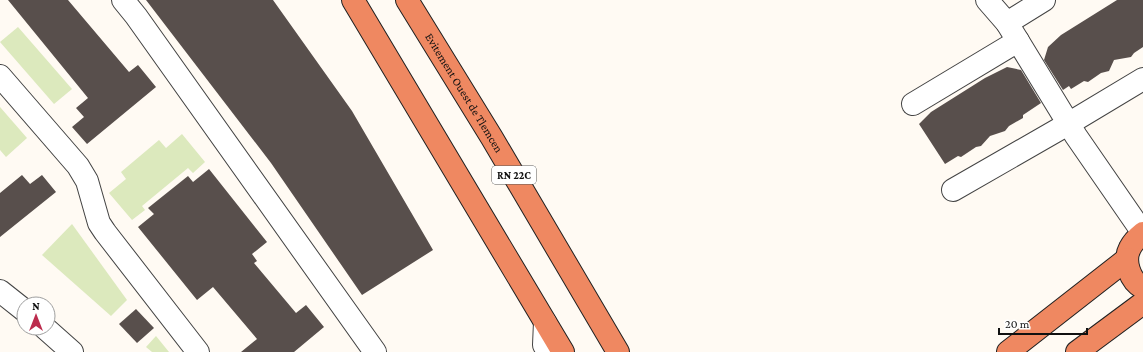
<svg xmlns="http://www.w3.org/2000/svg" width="1143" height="352" font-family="'Crimson Pro',serif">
<rect width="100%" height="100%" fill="#fffaf3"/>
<!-- green -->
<g fill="#dce9bd">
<polygon points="18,27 72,89 54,104 0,42"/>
<polygon points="0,107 27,138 6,157 0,150"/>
<polygon points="182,134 205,162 193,173 188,168 142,206 145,210 132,220 109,193 126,179 121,172 159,140 166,148"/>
<polygon points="72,224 127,300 111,316 42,255"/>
<polygon points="156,336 169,352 152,352 146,347"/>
</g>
<!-- building -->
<g fill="#584f4c">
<polygon points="8,0 68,0 129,72 138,65 156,87 87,144 72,127 84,117 76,108 88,98"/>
<polygon points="146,0 273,0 352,111 433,250 362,295 271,163"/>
<polygon points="1117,0 1143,0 1143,47 1134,53 1131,57 1114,60 1109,71 1101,73 1088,82 1084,81 1071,89 1069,86 1063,90 1044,60 1048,47 1061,35"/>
<polygon points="1007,67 1021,70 1041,103 1023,115 1023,118 1009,126 1005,131 990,136 981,146 976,147 961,157 958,156 945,164 919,124 931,112 985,78"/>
<polygon points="209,169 267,242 252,254 257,261 254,263 296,313 306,305 324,327 294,352 241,352 257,339 213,287 197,300 138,227 154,214 148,208 188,176 193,182"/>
<polygon points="22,175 30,184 42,175 56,192 0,237 0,193"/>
<polygon points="136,309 154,328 137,343 119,324"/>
</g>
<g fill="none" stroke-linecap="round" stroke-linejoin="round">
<defs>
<g id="minor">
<polyline points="123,0 136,16 375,352"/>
<polyline points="987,0 1007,23 1076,136 1143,233"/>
<polyline points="1007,23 1044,0"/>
<polyline points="0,76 78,166 87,181 99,223 105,232 198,352"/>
<polyline points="913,104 1018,41"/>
<polyline points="953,190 1068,124 1143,79"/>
<polyline points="0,291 24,310"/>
<polyline points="545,322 544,345 548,352"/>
<polyline points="45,328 72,352"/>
</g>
<g id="highway">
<polyline points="353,0 563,352"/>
<path id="s1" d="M407,0l85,138 126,214"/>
<path d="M1143,233c-5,4 -10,9 -13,15 -7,13 0,33 13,40"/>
<polyline points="1008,352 1127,259"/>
<polyline points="1077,352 1143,303"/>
</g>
</defs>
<!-- minor casing -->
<use href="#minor" stroke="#434343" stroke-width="24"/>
<!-- highway casing -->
<use href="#highway" stroke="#212121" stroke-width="24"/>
<!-- minor -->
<use href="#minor" stroke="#fff" stroke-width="22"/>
<!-- highway -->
<use href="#highway" stroke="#ef8861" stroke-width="22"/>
</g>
<g text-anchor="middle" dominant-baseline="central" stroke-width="4" stroke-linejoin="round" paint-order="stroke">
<!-- shield labels -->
<rect fill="#fff" stroke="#585858" stroke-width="1" x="492" y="166" width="44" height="18" rx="3"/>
<g font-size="11" font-weight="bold" fill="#101010">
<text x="514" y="175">RN 22C</text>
</g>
<!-- street labels -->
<g font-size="12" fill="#101010" stroke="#fff">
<text stroke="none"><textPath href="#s1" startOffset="109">Evitement Ouest de Tlemcen</textPath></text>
</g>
</g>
<!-- north arrow -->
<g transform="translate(36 316)"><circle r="19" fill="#ffffff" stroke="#9f9f9f"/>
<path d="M0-3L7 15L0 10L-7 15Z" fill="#bc2c4d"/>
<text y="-6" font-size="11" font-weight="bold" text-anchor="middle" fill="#101010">N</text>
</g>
<!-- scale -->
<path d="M999 328v6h88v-6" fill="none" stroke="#101010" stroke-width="2"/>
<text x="1005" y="328" font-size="12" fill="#101010" stroke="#ffffff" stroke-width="3" paint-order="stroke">20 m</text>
</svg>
